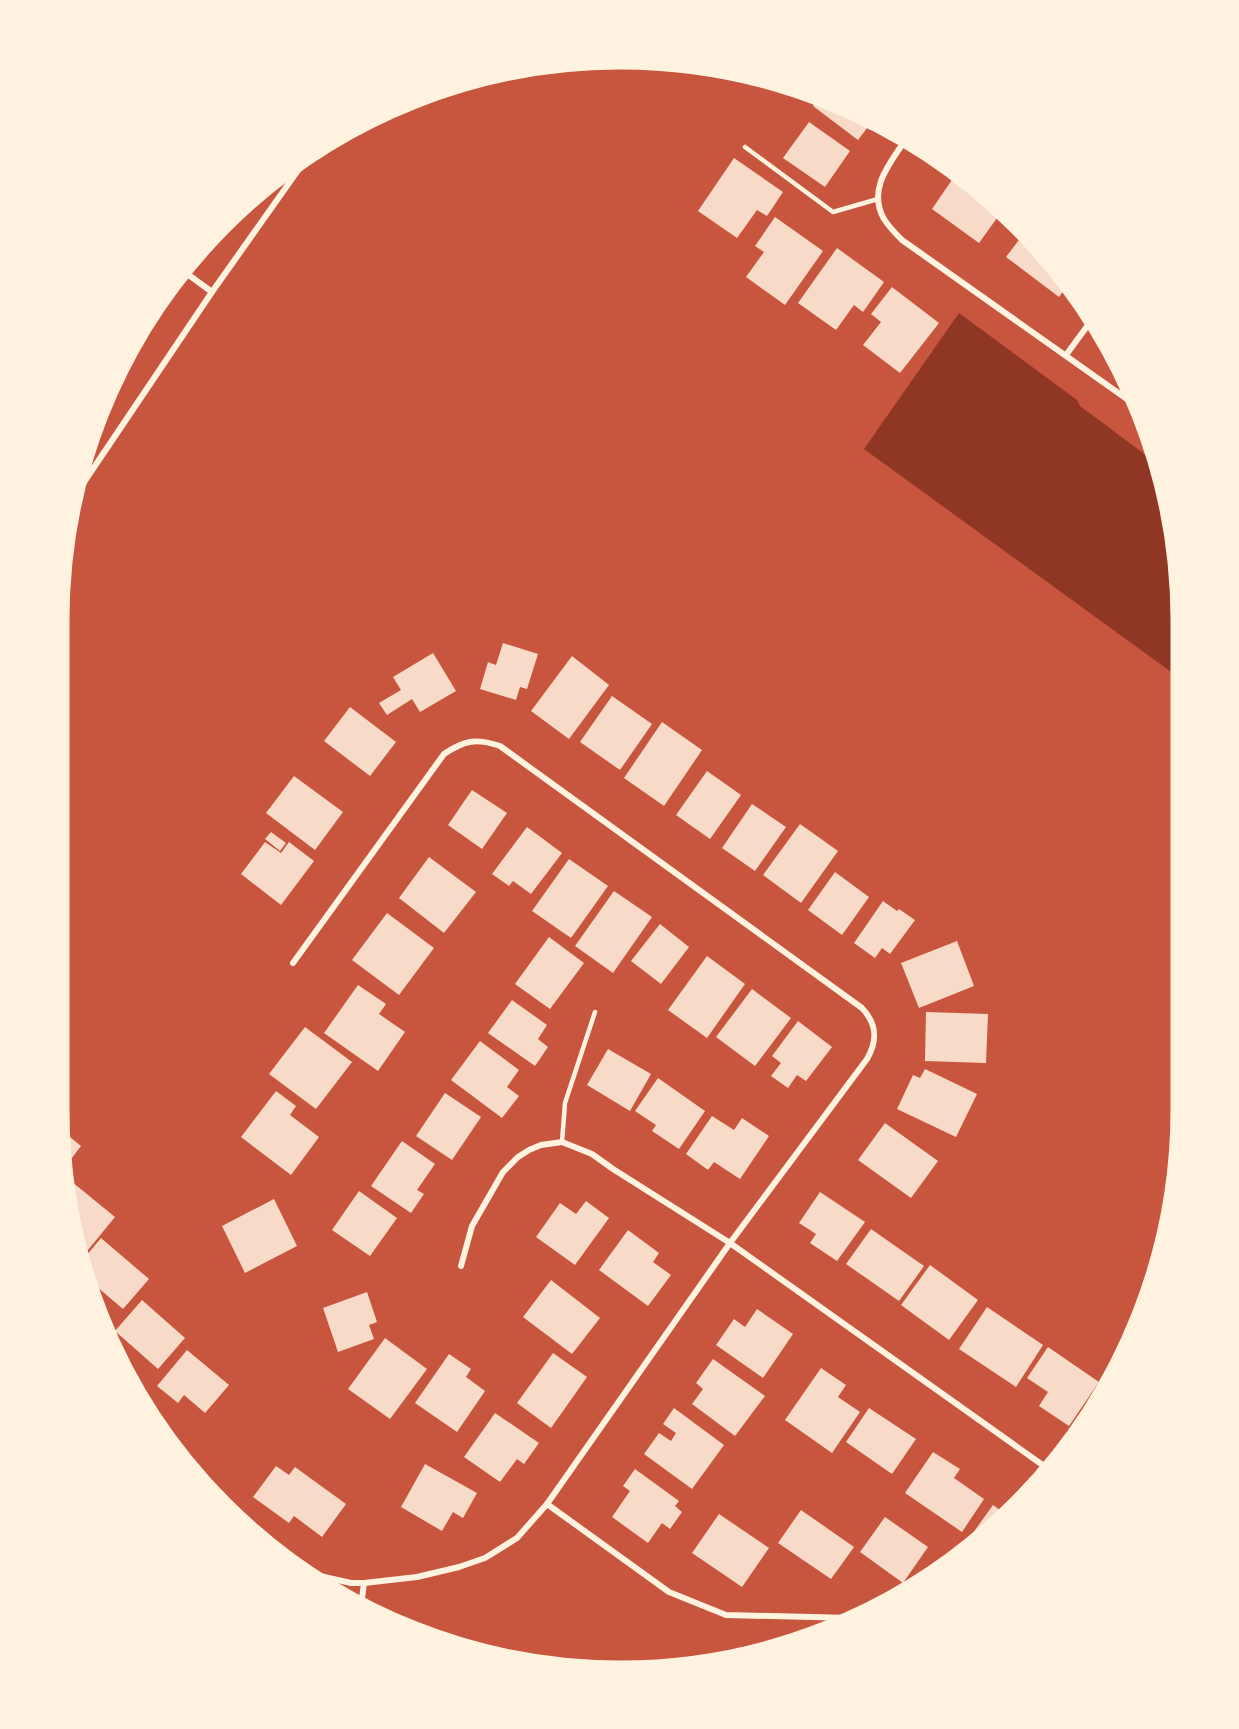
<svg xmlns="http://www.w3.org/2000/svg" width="1239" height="1729" font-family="Ubuntu,sans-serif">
<rect width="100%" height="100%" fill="#c8553d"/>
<!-- water -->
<polygon fill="#8f3625" points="959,313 1077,400 1080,406 1151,459 1177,546 1178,677 864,449"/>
<!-- building -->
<g fill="#f7dbc8">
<polygon points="820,97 869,115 874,119 858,140 813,106"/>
<polygon points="809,122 850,151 825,187 783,158"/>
<polygon points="734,158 783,192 767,216 757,210 737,238 698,211"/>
<polygon points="958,171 1002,211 979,243 932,209"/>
<polygon points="775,217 823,251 785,305 746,277 764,252 755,246"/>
<polygon points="1025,232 1043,249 1067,286 1059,297 1006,257"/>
<polygon points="837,248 884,282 863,312 854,305 836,330 798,303"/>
<polygon points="892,287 939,323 900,373 863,345 881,322 871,314"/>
<polygon points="154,312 159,316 146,334 140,329"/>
<polygon points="503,643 538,654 527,689 520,687 516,700 480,689 488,662 496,665"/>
<polygon points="433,653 456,691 420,712 412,699 387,715 379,703 401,690 393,677"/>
<polygon points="572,656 609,685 569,739 531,711"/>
<polygon points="612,696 652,724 620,770 580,742"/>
<polygon points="350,707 396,742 370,776 324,741"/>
<polygon points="662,722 702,750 664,806 624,778"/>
<polygon points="707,771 741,795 710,839 676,815"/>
<polygon points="294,776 343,812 315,850 266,813"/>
<polygon points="472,790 507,813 482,849 448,825"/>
<polygon points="752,804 786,827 755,871 722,848"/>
<polygon points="800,824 838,851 801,903 763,875"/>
<polygon points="527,827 562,853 531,894 513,881 509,886 492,874"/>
<polygon points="271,832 286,843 280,851 265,839"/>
<polygon points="265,842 281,853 289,842 314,861 281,905 241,874"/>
<polygon points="429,857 476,892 444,933 399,898"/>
<polygon points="569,859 608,886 571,938 532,911"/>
<polygon points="835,872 869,897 842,935 808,910"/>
<polygon points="614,891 652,917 613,973 575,946"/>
<polygon points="883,901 897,911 899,909 915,920 890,954 882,948 875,958 854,943"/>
<polygon points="387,913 434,948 399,995 352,960"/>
<polygon points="660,924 689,947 661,984 631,961"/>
<polygon points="549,937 584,963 550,1009 515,984"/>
<polygon points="957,941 974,986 919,1008 901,963"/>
<polygon points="707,956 745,984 707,1038 668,1010"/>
<polygon points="358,985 386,1004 379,1014 405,1032 378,1071 324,1033"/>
<polygon points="752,989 791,1018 755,1066 716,1037"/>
<polygon points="512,1000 547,1025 538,1039 548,1047 535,1066 488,1033"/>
<polygon points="926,1012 988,1014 986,1063 925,1061"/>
<polygon points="798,1021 832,1047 806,1081 797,1075 788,1088 771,1076 781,1063 772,1056"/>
<polygon points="305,1027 352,1062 316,1109 269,1074"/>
<polygon points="480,1041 519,1070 507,1087 519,1096 502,1118 451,1080"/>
<polygon points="608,1049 651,1074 630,1111 587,1085"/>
<polygon points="925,1069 977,1094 956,1137 897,1109 913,1075 920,1078"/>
<polygon points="658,1078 705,1111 679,1149 652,1131 656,1125 635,1111"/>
<polygon points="276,1091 296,1106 290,1115 319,1137 291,1175 241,1137"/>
<polygon points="445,1093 481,1117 452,1160 416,1136"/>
<polygon points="712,1116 734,1130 742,1118 769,1136 740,1179 714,1162 708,1170 686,1154"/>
<polygon points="885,1123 938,1161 911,1198 858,1160"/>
<polygon points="59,1128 81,1146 65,1167 60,1132"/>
<polygon points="402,1141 435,1164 417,1190 424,1194 411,1213 371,1186"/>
<polygon points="66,1177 115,1217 79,1261 76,1255"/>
<polygon points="359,1191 397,1218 370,1256 332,1230"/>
<polygon points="820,1192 865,1222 837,1261 810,1243 816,1234 799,1223"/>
<polygon points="274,1199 297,1246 245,1273 222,1226"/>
<polygon points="586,1201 609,1218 575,1265 536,1237 560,1203 576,1214"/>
<polygon points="871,1229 924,1266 899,1301 846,1264"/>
<polygon points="628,1230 659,1253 653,1262 671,1275 648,1306 599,1270"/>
<polygon points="101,1238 149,1279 123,1309 96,1286 92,1291 80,1263"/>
<polygon points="930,1265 978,1300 949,1340 901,1305"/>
<polygon points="551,1280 600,1318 572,1354 523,1317"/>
<polygon points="367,1292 377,1322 369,1325 374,1339 338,1352 323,1308"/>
<polygon points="142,1300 185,1338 158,1369 115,1331"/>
<polygon points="987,1307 1043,1345 1016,1387 959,1349"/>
<polygon points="757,1309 793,1334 763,1378 716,1345 734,1319 745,1327"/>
<polygon points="385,1338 427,1369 390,1419 348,1389"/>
<polygon points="1048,1347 1099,1382 1069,1426 1039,1406 1048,1392 1027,1378"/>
<polygon points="187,1350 229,1385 205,1413 184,1395 178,1403 157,1386"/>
<polygon points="553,1353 587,1377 551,1428 517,1403"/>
<polygon points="449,1354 471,1369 466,1377 485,1391 457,1432 415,1403"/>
<polygon points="713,1359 765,1396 735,1436 692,1404 703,1389 696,1383"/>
<polygon points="821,1368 846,1385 838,1397 860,1412 832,1453 785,1420"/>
<polygon points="1097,1395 1100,1397 1078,1433 1073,1430"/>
<polygon points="674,1408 724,1445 692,1489 644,1454 659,1433 671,1441 676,1433 663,1424"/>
<polygon points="869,1408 916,1439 892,1474 846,1442"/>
<polygon points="495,1413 539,1443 524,1464 517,1459 500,1482 464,1457"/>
<polygon points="933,1452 960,1469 954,1478 984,1499 962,1532 905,1493"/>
<polygon points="425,1464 477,1493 463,1518 453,1512 442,1531 401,1507"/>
<polygon points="276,1466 289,1475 295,1467 346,1504 322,1537 294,1516 289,1523 253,1497"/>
<polygon points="635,1469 679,1501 675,1506 682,1512 670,1529 662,1523 648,1543 612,1517 630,1491 623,1486"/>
<polygon points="993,1505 1007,1515 990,1533 960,1551"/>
<polygon points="801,1510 854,1547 831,1579 778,1543"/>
<polygon points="719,1514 769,1548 742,1587 692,1553"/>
<polygon points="885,1517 928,1547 903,1583 860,1552"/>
<polygon points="697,1656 698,1666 693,1667 652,1667 651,1661"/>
</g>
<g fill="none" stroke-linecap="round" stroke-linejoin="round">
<!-- service -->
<g stroke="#fff3e0" stroke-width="4.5">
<polyline points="745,147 833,212 878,199"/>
<polyline points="562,1142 565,1103 595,1012"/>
</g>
<!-- minor -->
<g stroke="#fff3e0" stroke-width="6">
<path d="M906,139c-16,24 -39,50 -22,80 5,8 12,15 18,21l232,164"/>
<polyline points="186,273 212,292"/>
<polyline points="1066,355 1091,321"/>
<polyline points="72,500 212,292 311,152"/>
<path d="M293,963l151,-209c21,-14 32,-16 56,-8l362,262c15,16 16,32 5,51l-137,184 -183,261 -30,34 -32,20 -26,9 -42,10 -53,6h-13l-40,-9"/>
<polyline points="461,1266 472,1226 503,1172 518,1157 529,1150 541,1145 562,1142 592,1154 613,1169 730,1243 1044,1466 1048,1471"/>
<polyline points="547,1504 669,1592 726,1615 852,1618"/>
<polyline points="361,1607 364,1583"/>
</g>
</g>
<!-- crop -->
<path d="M0 0H1239V1729H0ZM620 68H620A552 552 0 0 1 1172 620V1110A552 552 0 0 1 620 1662H620A552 552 0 0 1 68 1110V620A552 552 0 0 1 620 68Z" fill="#fff3e0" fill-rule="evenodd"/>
<path fill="none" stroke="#fff3e0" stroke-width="3" d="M620 68H620A552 552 0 0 1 1172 620V1110A552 552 0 0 1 620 1662H620A552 552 0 0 1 68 1110V620A552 552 0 0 1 620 68Z"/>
</svg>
